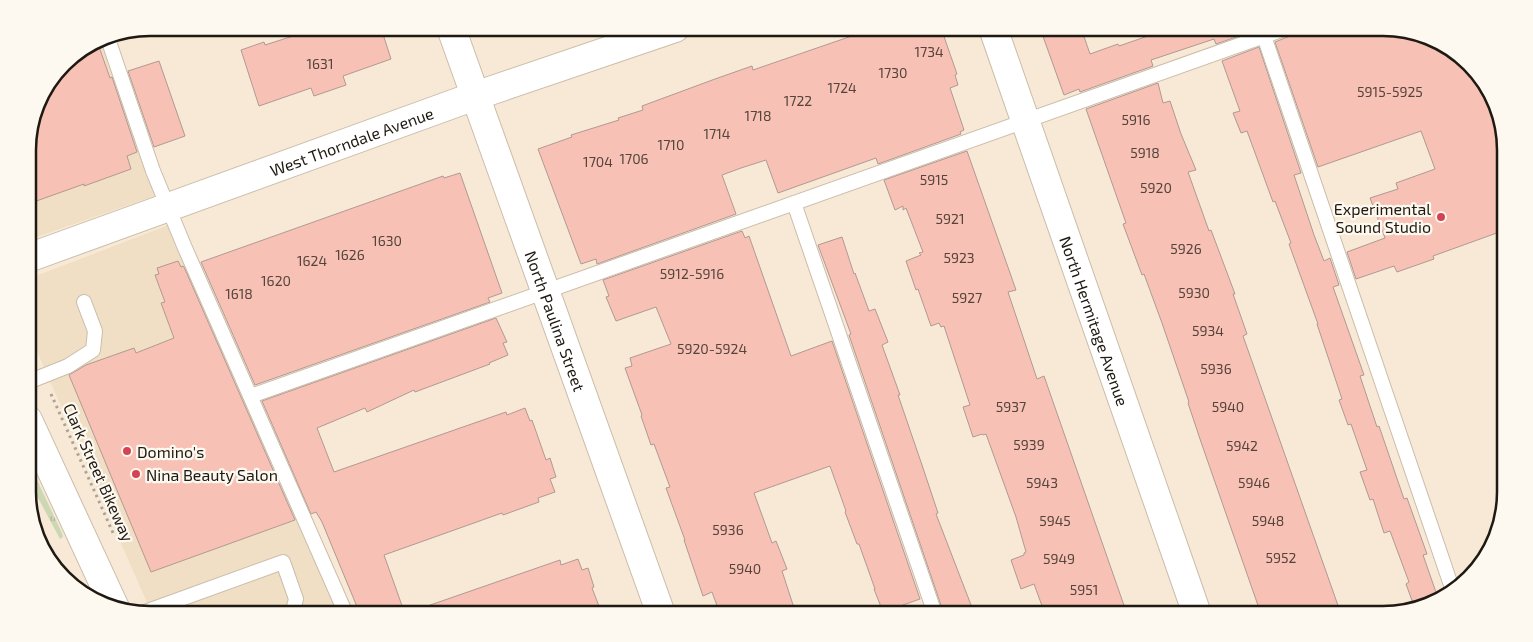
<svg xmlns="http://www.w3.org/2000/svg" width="1533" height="642" font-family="'Exo 2',sans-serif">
<defs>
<pattern id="grass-tufts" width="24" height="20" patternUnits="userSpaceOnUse" patternTransform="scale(1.25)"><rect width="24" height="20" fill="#ccd7b3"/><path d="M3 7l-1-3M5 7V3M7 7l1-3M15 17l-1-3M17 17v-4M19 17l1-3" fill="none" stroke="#afb899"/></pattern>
</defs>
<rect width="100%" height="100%" fill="#f7e9d5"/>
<!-- built -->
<g fill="#f0dfc4">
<polygon points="103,37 163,193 28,240 28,142 40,96 69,58"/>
<polygon points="174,223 346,614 152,614 28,331 28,279"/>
</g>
<!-- grass -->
<polygon fill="url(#grass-tufts)" points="28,461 62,533 63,537 60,539 29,481"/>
<!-- building -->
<g fill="#f8c1b5" stroke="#b19993">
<polygon points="318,28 381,28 391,59 343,76 346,85 314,96 311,88 259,106 241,50 264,42 265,45"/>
<polygon points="875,28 941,28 957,74 955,75 958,85 950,88 964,130 960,132 961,134 878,164 876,158 778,193 766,160 741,168 722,175 736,214 597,264 596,259 581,264 538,149 572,137 571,135 619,120 618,118 643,110 642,106 715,79 752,66 753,70"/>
<polygon points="1040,28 1081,28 1090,54 1118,44 1119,46 1171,28 1262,28 1216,44 1214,39 1151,60 1153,66 1080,92 1079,89 1064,95"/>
<polygon points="1296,28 1383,28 1430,37 1480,75 1504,134 1505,230 1433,256 1434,259 1397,272 1394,266 1356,279 1347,252 1385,238 1370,198 1398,189 1396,183 1435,169 1421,131 1318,167 1275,42 1290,36 1294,33"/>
<polygon points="97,41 110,78 112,77 137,152 127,156 131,169 84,186 84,184 28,204 28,142 40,96 69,58"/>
<polygon points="1259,47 1301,173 1294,175 1314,235 1324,261 1330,258 1339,285 1333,287 1364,375 1360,376 1377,427 1379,426 1404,499 1407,498 1427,554 1423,555 1438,598 1414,606 1406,584 1409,582 1390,531 1384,533 1373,499 1370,500 1360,472 1367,470 1351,424 1348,425 1339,400 1342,399 1317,324 1318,324 1289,244 1291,243 1275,201 1273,202 1247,131 1241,133 1233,113 1240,111 1222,61"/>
<polygon points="159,61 185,136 154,147 128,71"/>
<polygon points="1158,83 1163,103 1170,101 1181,134 1196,170 1188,172 1209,231 1211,230 1235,294 1233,294 1247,334 1243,336 1341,614 1261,614 1201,442 1188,403 1189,402 1162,323 1144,274 1142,275 1123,224 1126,223 1086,109"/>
<polygon points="967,151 1016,290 1008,292 1037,379 1044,376 1127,614 1045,614 1034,584 1021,589 1011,560 1024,555 1024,553 1026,552 1016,517 986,434 983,435 982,434 973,437 963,407 970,405 944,326 941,327 939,323 931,326 918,289 916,290 906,261 921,255 919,253 923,252 906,208 903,210 903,206 895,210 884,180"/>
<polygon points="460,173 502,293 488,298 490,302 255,385 201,262 443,176 444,178"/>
<polygon points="742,231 745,238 749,236 791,356 832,341 920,599 883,612 874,589 875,589 859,544 857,544 845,512 846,511 830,466 754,493 772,543 776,541 787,569 782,571 796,614 720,614 712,592 703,596 684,540 685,540 666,488 670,487 654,444 651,445 641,416 642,415 625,368 632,366 630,358 671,344 656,307 616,321 606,297 609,296 603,280"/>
<polygon points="842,237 854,274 855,273 869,311 875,309 888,342 882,345 900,395 898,395 923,468 938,513 936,514 971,605 944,614 849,335 851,334 818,245"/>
<polygon points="178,261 181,267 183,266 184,267 295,520 151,572 69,375 86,365 134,348 136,353 174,338 161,303 165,302 155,275 159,274 157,268"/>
<polygon points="496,318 507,342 503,343 508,355 489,363 490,364 415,392 414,390 367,412 365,408 317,428 334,472 506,412 507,415 525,408 530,421 532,420 546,460 550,458 556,477 550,479 555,492 538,498 539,502 503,515 502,513 384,555 405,614 360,614 322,522 316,512 311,514 262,401"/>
<polygon points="578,559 582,570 588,568 594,587 592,588 602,614 414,614 413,611 560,560 561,565"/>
</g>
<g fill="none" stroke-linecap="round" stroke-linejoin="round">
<defs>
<g id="lane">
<polyline points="107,36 153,171 185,248 346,614"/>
<polyline points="1264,36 1453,591"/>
<polyline points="794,203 935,614"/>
<polyline points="28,382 68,366 93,350 95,331 84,302"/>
<polyline points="251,396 1287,28"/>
<polyline points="142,613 283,562 296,599 292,614"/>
</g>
<g id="street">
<path id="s1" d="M451,28l210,586"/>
<path id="s2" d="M993,28l204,586"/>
<path id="s3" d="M28,258l447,-162 200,-68"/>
</g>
<polyline id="secondary" points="28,420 115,608"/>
</defs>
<!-- lane casing -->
<use href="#lane" stroke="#cabdaa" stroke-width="16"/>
<!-- street casing -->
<use href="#street" stroke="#cabdaa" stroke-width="30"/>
<!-- secondary casing -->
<use href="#secondary" stroke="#cabdaa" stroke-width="30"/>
<!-- path -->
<g stroke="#aea393" stroke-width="3" stroke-dasharray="2.5 4" stroke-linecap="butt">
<polyline points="28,341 36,358"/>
<polyline points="51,394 114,535"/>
</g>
<!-- lane -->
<use href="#lane" stroke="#fff" stroke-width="14"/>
<!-- street -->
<use href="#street" stroke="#fff" stroke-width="28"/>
<!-- secondary -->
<use href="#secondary" stroke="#fff" stroke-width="28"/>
</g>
<!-- markers -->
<g fill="#d34354" stroke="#fdf8f0" stroke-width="2">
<circle cx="1441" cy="217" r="5"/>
<circle cx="127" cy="451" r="5"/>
<circle cx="136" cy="474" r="5"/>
</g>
<g text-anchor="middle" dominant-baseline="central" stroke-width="4.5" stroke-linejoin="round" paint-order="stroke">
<!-- number labels -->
<g font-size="14" fill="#54443b">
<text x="929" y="51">1734</text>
<text x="320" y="63">1631</text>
<text x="893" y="72">1730</text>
<text x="842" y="87">1724</text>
<text x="1390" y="91">5915-5925</text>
<text x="798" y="100">1722</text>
<text x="758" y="115">1718</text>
<text x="1136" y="119">5916</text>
<text x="717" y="133">1714</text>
<text x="671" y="144">1710</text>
<text x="1145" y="152">5918</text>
<text x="634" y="158">1706</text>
<text x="598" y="161">1704</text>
<text x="934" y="179">5915</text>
<text x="1156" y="187">5920</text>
<text x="950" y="218">5921</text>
<text x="387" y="240">1630</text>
<text x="1186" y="248">5926</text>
<text x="350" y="254">1626</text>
<text x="959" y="257">5923</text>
<text x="312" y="260">1624</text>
<text x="692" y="273">5912-5916</text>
<text x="276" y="280">1620</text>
<text x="1194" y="292">5930</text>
<text x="239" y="293">1618</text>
<text x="967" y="297">5927</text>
<text x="1208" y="330">5934</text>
<text x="712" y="348">5920-5924</text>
<text x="1216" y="368">5936</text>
<text x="1011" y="406">5937</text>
<text x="1228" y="406">5940</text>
<text x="1029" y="444">5939</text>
<text x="1242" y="445">5942</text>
<text x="1042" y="482">5943</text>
<text x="1254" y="482">5946</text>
<text x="1055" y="520">5945</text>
<text x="1268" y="520">5948</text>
<text x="728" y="529">5936</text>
<text x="1281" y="557">5952</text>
<text x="1059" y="558">5949</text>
<text x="745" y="568">5940</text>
<text x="1084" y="589">5951</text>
</g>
<!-- street labels -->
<g font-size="16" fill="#1e1a12" stroke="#fdf8f0">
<text stroke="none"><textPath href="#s3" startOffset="344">West Thorndale Avenue</textPath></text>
<text stroke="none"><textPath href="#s1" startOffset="311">North Paulina Street</textPath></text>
<text stroke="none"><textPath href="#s2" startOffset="310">North Hermitage Avenue</textPath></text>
<text transform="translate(99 472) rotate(66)">Clark Street Bikeway</text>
</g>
<!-- poi labels -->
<g font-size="16" fill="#1e1a12" stroke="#fdf8f0" text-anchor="start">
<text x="1431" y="208" text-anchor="end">Experimental<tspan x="1431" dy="18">Sound Studio</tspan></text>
<text x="137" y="451">Domino's</text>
<text x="146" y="474">Nina Beauty Salon</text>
</g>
</g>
<!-- crop -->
<path d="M0 0H1533V642H0ZM150 36H1383A114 114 0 0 1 1497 150V492A114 114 0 0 1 1383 606H150A114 114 0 0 1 36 492V150A114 114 0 0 1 150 36Z" fill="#fdf8f0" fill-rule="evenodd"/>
<path fill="none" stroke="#1e1a12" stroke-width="2.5" d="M150 36H1383A114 114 0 0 1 1497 150V492A114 114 0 0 1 1383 606H150A114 114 0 0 1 36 492V150A114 114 0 0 1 150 36Z"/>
</svg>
